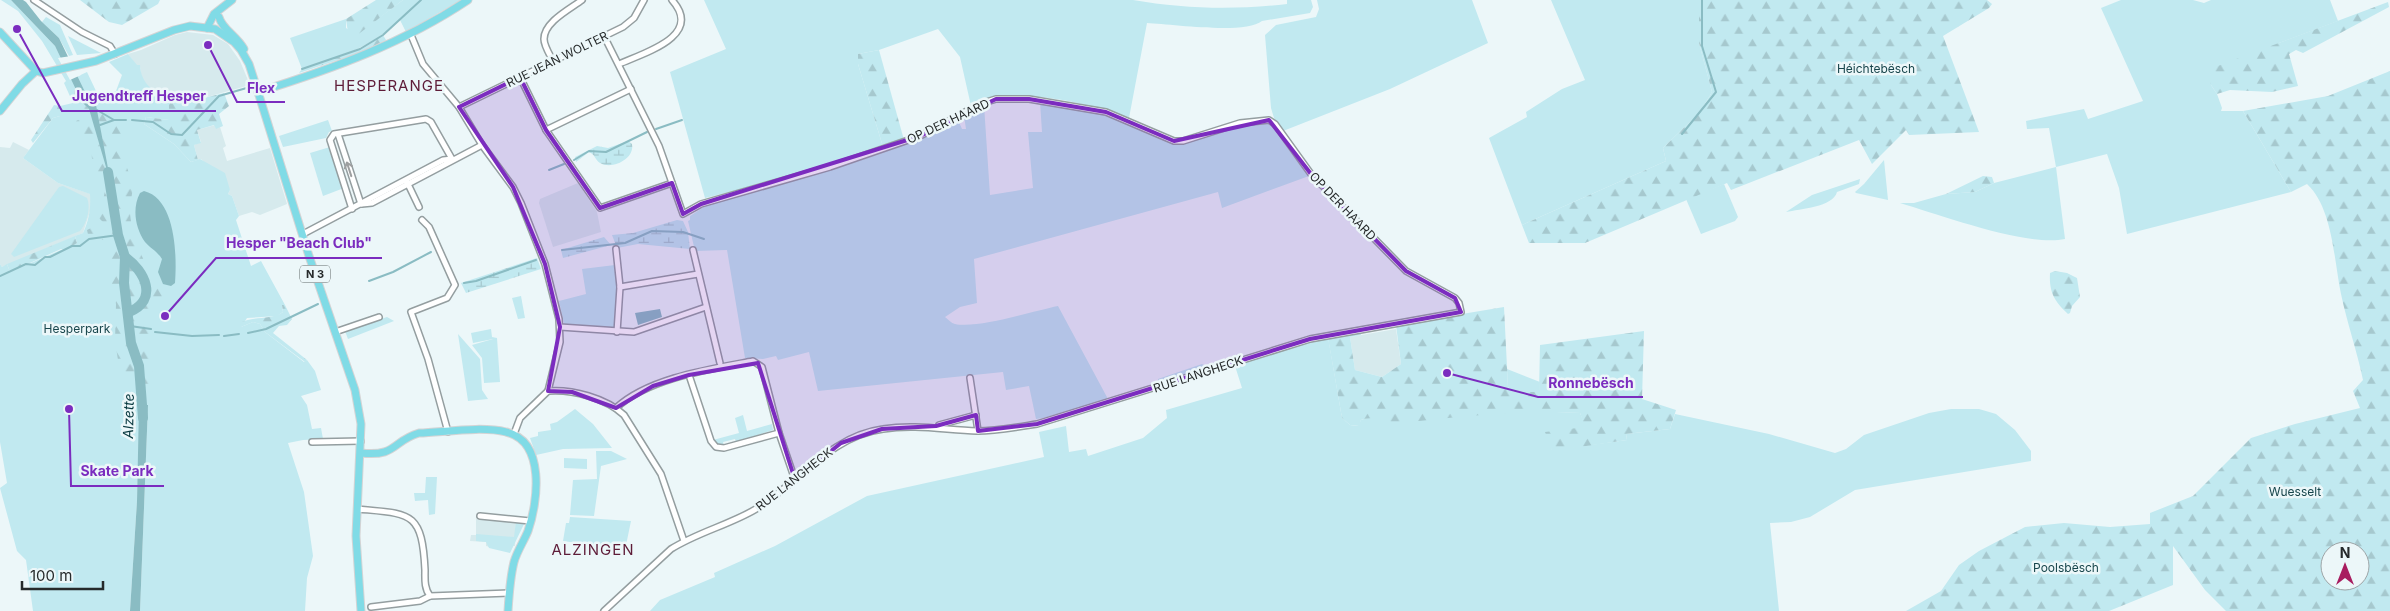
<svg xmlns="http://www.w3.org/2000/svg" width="2390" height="611" font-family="Inter,sans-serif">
<defs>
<pattern id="forest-firs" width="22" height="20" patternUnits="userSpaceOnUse" patternTransform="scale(1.25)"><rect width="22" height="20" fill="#c1e9f0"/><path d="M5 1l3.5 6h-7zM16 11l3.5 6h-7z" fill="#a6c8ce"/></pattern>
<pattern id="wetland-marsh" width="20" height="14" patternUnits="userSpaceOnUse" patternTransform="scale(1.25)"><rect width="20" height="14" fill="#c1e9f0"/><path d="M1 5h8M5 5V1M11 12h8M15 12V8" fill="none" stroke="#a6c8ce"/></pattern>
</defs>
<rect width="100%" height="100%" fill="#ecf7f9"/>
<!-- built -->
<g fill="#d6eaed">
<polygon points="187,32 213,35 228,44 240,61 250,85 200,99 161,96 156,93 145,84 141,76 140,66 137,66 128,54 141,50 175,35"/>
<polygon points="215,125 216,128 220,127 226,146 223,148 227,161 270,148 287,204 260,215 252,212 239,216 232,196 228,194 230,190 201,159 198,160 194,145 201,142 197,130"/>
<polygon points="13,142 29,150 23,158 58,183 91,194 91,208 83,233 2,267 0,264 0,147 10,148"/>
<polygon points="578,183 597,212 601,232 553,247 539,203 540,199"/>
<polygon points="1396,329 1401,364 1382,377 1355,370 1350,337"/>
<polygon points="476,519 516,521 515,546 513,546 510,552 486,546 486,542 470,541 471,535 476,535"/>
</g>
<!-- green -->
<g fill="#c1e9f0">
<path d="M1,0h10l44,46 17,33 15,-7 9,19 8,3 12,-3 6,-16 -13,-13 19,-8 9,11h3c1,19 14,29 33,32l-4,4v19l-23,-3 -2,7 30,20 17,18 9,-3 25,14 5,17 -2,4 4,2 7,20 -3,4 15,46 10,-5 24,44 -3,1 1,6 -6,4 -30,2 -6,9 12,-5 7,2 5,8 39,30 3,-2 8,11 6,19 -20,6 6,9 5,24 9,-1 2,11 -20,1 -15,3 16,49 9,64 -6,22 -2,33h-165l8,-206h-8l-3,96 -7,110h-97l-7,-51 -9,-9 -17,-63 7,-5 -7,-41v-178l2,3 5,-3 3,8 67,-29 -2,-7 8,-3c6,-13 8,-25 7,-39l-32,-11 -35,-25 30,-40 7,-2v-10l13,-3 -9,-20 2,-2 -24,-40 -24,-30z"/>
<path d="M403,0h58l-55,32 -6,-12c-32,29 -58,36 -98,49l-12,-31 56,-19v9l10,7z"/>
<path d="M704,0h429c52,9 102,10 154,4v-4h24l2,7 -3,6 -48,8c-17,14 -91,3 -115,2l-18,95c-44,-16 -113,-33 -158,-12l-11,-49 -22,-28 -59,21 -21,4v10l25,83 -98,31 -80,20 -35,-126 56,-23z"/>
<polygon points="1317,0 1472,0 1488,43 1390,89 1283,131 1274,118 1271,108 1265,35 1276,25 1316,17 1319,9"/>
<polygon points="1551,0 1699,0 1699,43 1712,92 1700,112 1663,148 1666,161 1522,225 1489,138 1527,117 1526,112 1562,89 1585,80"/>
<path d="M2121,0h72l11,3 7,-3h119l8,21 -59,22 -68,42 6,9 5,14 -1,3h22l48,81 -164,42 -8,-46 -12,-34 -51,13 9,72c-39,8 -124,-24 -165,-36h14l32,-9 29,-2 19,-9 62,-16 -7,-39 -22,1 -1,-8 58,-12 4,10 55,-18 -42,-93z"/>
<polygon points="46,17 60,25 73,55 69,56 59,38 42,22"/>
<polygon points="68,36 101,53 77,55"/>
<path d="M1040,102l72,14 46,21 21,5 61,-17 21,-4 8,2 40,53 -87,32 -4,-16 -244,67 3,44 -17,4 -15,10c4,3 6,6 10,7 23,5 78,-13 103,-18l50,93 -65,19 -7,1 -7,-33 -23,4 -3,-18 -185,19 -9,-39 -31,8 -2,-4 -13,3 -18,-1 -18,-108 -32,1 -7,-30 2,-1v-4l17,-11c84,-25 173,-44 251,-85l4,9h4l-2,-13 20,-11 6,90 43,-7 -5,-56h14z"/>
<polygon points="328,120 332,131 329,132 326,138 283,147 279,136"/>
<polygon points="330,147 344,188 323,196 310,153"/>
<polygon points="1884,160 1888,200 1856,193 1855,192 1864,184"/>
<path d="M1860,179l-1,5 -22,8c-4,15 -37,17 -51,20l26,-17z"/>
<polygon points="1724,184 1738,217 1735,221 1701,234 1686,199"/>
<path d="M63,186l24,12c4,10 0,25 -7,33l-66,26 -3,-3 48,-67z"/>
<polygon points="615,265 617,289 614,329 564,324 559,301 586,294 582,269"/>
<polygon points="521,296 525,318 518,319 512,298"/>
<polygon points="387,317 394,321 348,339 345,331"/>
<polygon points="491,329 492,337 497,338 500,382 484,383 482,358 472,345 493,339 473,343 471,333"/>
<polygon points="458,334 480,359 482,390 488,399 468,401"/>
<polygon points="1328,337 1342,418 1350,425 1358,426 1361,420 1367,418 1533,411 1580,413 1586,427 1549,440 1552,450 1627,440 1626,434 1670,429 1675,414 1769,434 1835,453 1846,449 1864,435 1929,413 1951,409 1979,409 1996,414 2015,430 2031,451 2031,461 1855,490 1810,517 1791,522 1770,523 1779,611 650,611 660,600 715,577 714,573 775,546 867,496 1044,457 1039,432 1066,426 1069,452 1086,449 1088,456 1143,438 1167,418 1166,410 1242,388 1235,366"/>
<polygon points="1202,364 1210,369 1196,370 1159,383 1158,379"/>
<polygon points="1507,369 1540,382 1539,392 1514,392 1508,387"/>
<polygon points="575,409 593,424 612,448 563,449 536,455 530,438 538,436 538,432 551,430 550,424 557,422"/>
<polygon points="743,415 747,431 772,424 773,430 736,442 735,439 723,442 724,446 717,445 713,440 739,433 735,418"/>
<polygon points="596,451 611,451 627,459 601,466 594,516 570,515 573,480 597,479"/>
<polygon points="564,458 587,459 587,469 564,468"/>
<polygon points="426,477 437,477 435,514 429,515 428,500 415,501 414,493 425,493"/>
<polygon points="570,517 631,521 625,550 563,541 566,523 569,523"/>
<polygon points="516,521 525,522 510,553 489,548 486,542 476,541 476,534 514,537"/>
</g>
<!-- forest -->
<g fill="url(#forest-firs)" fill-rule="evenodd">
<polygon points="80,0 160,0 158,4 122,25 109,22"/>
<polygon points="376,0 403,0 356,36 348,33 346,19"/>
<polygon points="1699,0 1987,0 1992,4 1989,8 1943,36 1979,132 1909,135 1906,130 1872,164 1859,140 1731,190 1727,183 1585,243 1529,243 1522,225 1666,161 1663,148 1700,112 1712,92 1699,43"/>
<polygon points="2388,2 2389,7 2303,53 2296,50 2289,54 2298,86 2272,92 2230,90 2217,94 2211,85 2209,76 2215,67"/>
<polygon points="383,35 386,40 362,52 299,73 302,69 360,49"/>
<polygon points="879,50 904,140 883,147 858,64 858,54"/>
<path d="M2390,71v540h-164l-21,-21 -32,-44v39l-64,26h-203l35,-20 18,-26 20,-14 46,-24 39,-4 46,4 40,-3v-11l43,-17 58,-58 44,-14 65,-16 -7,-17 10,-11c-6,-29 -16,-57 -22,-86 -7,-33 -8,-86 -34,-110l-16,8 -48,-81 85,-15zM2330,551h30v30h-30z"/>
<path d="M75,85l7,17 7,7 20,68 -12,-66 4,-4h8l2,6 13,9 2,6c-13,17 2,37 6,55 2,10 -3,20 -2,30 2,28 18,59 34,81l-2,4 -9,4 -3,8 3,62 3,7 -4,10 -19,4 -15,-33 -3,-19 1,-37 -10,-43 4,-21 -21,-1 -2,-9 16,-8 -5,-5 -1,-7 5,-5 3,-14 7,-1 -1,-6 -9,1c-8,-10 -12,-28 -10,-41l-12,-2 -4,-21 7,-3 2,-5 -11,-17z"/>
<polygon points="224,93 229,106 219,114 223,126 216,129 214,125 197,130 201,143 194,145 198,160 191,162 174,144 144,124 146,117 169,120 169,101 173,97 200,99"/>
<polygon points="54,105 60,106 60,116 53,118 33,143 31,140"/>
<polygon points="1983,176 1992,177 1994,183 1975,192 1946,194"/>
<polygon points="75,236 77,243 67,249 61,249 10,272 7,264"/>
<path d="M2055,271l12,2 10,5 3,19 -8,9 -2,7 -2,1c-14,-13 -19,-22 -18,-41z"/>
<path d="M282,305h3l7,14 -5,6 -8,1 -6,7 34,27 -2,2 -40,-30 -5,-8 -7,-2 -12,5 -3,-3c14,-9 32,-3 45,-12z"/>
<path d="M1504,307l4,80 6,5h25l1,-47 104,-14 -2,68 34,11 -6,19 -44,5 1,6 -75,11 -7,-19 40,-5 -5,-14c-64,-3 -127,4 -190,11 -9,-7 -19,-7 -29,-4l-2,6 -9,-1 -8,-7 -14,-80 32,-7 1,4 -11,2 5,33 27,7 19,-13 -5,-39z"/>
</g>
<!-- wetland -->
<g fill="url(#wetland-marsh)">
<path d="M628,141l4,3c3,15 -20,26 -32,19 -5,-3 -5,-9 -11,-11l-13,10 -1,-5 22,-11 11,2z"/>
<polygon points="677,220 683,221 688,232 690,249 638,244 617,248 612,235 633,233"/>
<polygon points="604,237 611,245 563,258 561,250"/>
<polygon points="537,258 541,269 466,293 461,283"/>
</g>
<!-- water -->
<g fill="#8abcc3">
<polygon points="11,0 23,0 26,2 41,21 59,38 85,92 96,105 111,184 89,109 82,102 55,46"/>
<path d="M144,191c32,8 33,65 31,92l-4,3 -8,-2 -5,-12 4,-13c-5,-8 -12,-11 -17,-17 -10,-14 -13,-34 -5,-49z"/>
<polygon points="660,309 662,317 638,325 635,313"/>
<polygon points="139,405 148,405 140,611 130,611 137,501"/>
</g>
<!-- pier -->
<polygon fill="#ecf7f9" points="71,56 81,75 70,80 58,58"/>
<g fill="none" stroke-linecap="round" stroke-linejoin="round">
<!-- stream -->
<g stroke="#8abcc3" stroke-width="2">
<polyline points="302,69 360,49 383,35 421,0"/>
<polyline points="97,110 114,120"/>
<polyline points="132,120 153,122 171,134 182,135 219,96 250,87"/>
<polyline points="100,125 114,120 126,120"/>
<polyline points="656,129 682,120"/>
<polyline points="1682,134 1716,92 1702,46 1702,0"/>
<polyline points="574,160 589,151 606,152 647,132"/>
<polyline points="549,170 564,164"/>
<polyline points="562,250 625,243 652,231 683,232 704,239"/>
<polyline points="0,276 26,264 35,265 45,257 50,257 72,246 80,246 89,239 118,235"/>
<polyline points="369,281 393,272 431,252"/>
<polyline points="464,283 476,281 536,260"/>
<polyline points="130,326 151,329"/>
<polyline points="155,332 192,336 219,335"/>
<polyline points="248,333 266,329 318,304"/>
<polyline points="224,336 239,334"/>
</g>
<!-- river -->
<g stroke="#8abcc3" stroke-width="10">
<polyline points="108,172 118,235 125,257 124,283 131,343 139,366 143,418"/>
<path d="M125,257c20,14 34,43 4,55"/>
</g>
<defs>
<g id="minor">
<polyline points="34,0 82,32 110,46 115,54"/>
<polyline points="411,35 423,64 459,107 482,145 513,187 521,203 545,264 559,319 560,342 548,391"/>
<path d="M553,61c-3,-6 -9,-15 -9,-22 0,-17 26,-30 38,-39"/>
<path d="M619,64c25,-11 85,-28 53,-64"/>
<polyline points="520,77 546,130 600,208 672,183"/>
<polyline points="459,107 623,27 634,18 644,0"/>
<polyline points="546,130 631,89"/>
<polyline points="338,134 361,204"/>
<polyline points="407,182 419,207"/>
<polyline points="362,204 372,203 482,145"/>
<polyline points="352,209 331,143 330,140 334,134 426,119 431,122 452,159"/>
<polyline points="422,220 429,227 455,285 447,298 411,312 428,359 448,432"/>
<polyline points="303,234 443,160 452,159"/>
<polyline points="616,249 620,287 617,332"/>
<polyline points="693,250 720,363"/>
<polyline points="620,287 698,274"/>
<polyline points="560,327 634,332 706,307"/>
<polyline points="335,332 379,317"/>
<polyline points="689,375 711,441 716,447 724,448 779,433"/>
<polyline points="970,378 978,431"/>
<path d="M616,408c32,-30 94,-39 137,-47l9,6 17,66 16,47"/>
<polyline points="939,425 976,415"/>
<path d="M514,434l6,-16 28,-27c24,-2 58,7 76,24l37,59 23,67"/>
<polyline points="312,442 361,441"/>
<path d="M358,509c53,5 64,2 67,61 0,9 -1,18 5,26"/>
<polyline points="480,516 530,521"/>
<polyline points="371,607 420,601 430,596 509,593"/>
<path d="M604,611l67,-62c27,-17 58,-24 85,-40 43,-26 74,-73 127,-80 32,-5 62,1 94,2 20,0 41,-4 60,-7l273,-85 151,-27 -2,-9 -4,-5 -49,-27 -95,-97 -36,-50 -6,-4 -29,3 -57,18h-9l-68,-29 -77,-13h-33l-16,5 -60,32 -90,31 -129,37 -18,10 -24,-68 -55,-110"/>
</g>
<g id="major">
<path d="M219,17c3,12 18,19 25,32"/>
<polyline points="207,28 214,14 232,0"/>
<polyline points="0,32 36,71 43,73 96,61 174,30 190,26 215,29 234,42 241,50 249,64 258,92 309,256 355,390 361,424 356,536 361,611"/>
<path d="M258,92c74,-23 146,-49 210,-92"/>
<polyline points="0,111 22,84 36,71"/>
<path d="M361,453c36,4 31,-12 58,-20 26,-1 63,-7 87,-1 40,9 32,70 22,99 -4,10 -11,20 -14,31 -4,16 -5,33 -6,49"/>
</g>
</defs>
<!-- minor casing -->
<use href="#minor" stroke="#949ea0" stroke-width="8"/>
<!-- major casing -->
<use href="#major" stroke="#d4d4d5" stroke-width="9"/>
<!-- minor -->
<use href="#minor" stroke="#fff" stroke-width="5"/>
<!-- major -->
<use href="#major" stroke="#80dbe6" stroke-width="7"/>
</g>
<!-- one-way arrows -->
<defs><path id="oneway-shaft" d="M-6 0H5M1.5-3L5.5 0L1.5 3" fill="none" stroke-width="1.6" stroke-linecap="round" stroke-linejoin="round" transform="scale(1.25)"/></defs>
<use stroke="#9d9fa0" href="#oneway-shaft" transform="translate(349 169) rotate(-108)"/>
<!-- marked area -->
<path fill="#7b2cbf" fill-opacity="0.2" stroke="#7b2cbf" stroke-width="4" stroke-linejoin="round" d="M520,77l26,53 54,78 72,-25 11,31 18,-10 219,-68 76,-37h33l77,13 68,29 95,-21 42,54 95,97 49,27 6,14 -151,27 -273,85 -59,7 -2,-16 -40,11 -54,3 -41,14 -46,37 -37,-117 -69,12 -36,11 -37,22 -44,-16 -24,-1 12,-64 -15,-63 -32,-77 -54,-80z"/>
<g text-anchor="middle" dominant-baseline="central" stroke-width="5" stroke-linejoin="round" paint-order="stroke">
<!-- shield labels -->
<rect fill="#ecf7f9" stroke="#616869" stroke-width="1" x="300" y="265.5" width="30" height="17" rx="4"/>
<g font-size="11" font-weight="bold" fill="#262a2b">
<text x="315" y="274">N 3</text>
</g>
<!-- street labels -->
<g font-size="12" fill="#262a2b" stroke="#ecf7f9">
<text transform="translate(557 59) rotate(-26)">RUE JEAN WOLTER</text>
<text transform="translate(948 121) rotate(-25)">OP DER HAARD</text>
<text transform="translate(1343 206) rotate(46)">OP DER HAARD</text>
<text transform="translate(1198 374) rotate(-18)">RUE LANGHECK</text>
<text transform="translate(794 479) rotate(-38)">RUE LANGHECK</text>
</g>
<!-- park labels -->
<g font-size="12" fill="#18464c" stroke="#ecf7f9">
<text x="1876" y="68">Héichtebësch</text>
<text x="77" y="328">Hesperpark</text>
<text x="2295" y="491">Wuesselt</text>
<text x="2066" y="567">Poolsbësch</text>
</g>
<!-- water labels -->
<g font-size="14" font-style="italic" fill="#0a3a40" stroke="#ecf7f9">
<text transform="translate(128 416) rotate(-89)">Alzette</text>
</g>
<!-- quarter labels -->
<g font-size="15" letter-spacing="1" fill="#5e1c38" stroke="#ecf7f9">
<text x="389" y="85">HESPERANGE</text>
<text x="593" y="549">ALZINGEN</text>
</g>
</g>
<!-- callouts -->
<path fill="none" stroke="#7b2cbf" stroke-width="2" d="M208 45L237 102H285M17 29L62 111H216M165 316L216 258H382M1447 373L1538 397H1643M69 409L71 486H164"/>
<g fill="#7b2cbf" stroke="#ecf7f9" stroke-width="2">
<circle cx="208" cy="45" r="5"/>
<circle cx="17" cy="29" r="5"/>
<circle cx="165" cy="316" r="5"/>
<circle cx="1447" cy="373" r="5"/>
<circle cx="69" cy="409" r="5"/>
</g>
<g font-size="14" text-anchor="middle" font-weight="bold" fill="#7b2cbf" stroke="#ecf7f9" stroke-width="5" stroke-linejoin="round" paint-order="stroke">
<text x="261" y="93">Flex</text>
<text x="139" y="101">Jugendtreff Hesper</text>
<text x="299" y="248">Hesper "Beach Club"</text>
<text x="1591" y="388">Ronnebësch</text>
<text x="117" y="476">Skate Park</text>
</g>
<!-- north arrow -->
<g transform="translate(2345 566)"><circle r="24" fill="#ecf7f9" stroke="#9da5a7"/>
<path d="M0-4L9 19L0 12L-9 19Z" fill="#a81c5f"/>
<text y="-8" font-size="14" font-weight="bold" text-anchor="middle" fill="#262a2b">N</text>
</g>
<!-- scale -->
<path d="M22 581v8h81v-8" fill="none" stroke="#262a2b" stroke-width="2.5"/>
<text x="30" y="581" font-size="15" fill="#262a2b" stroke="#ecf7f9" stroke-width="4" paint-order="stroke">100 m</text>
</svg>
